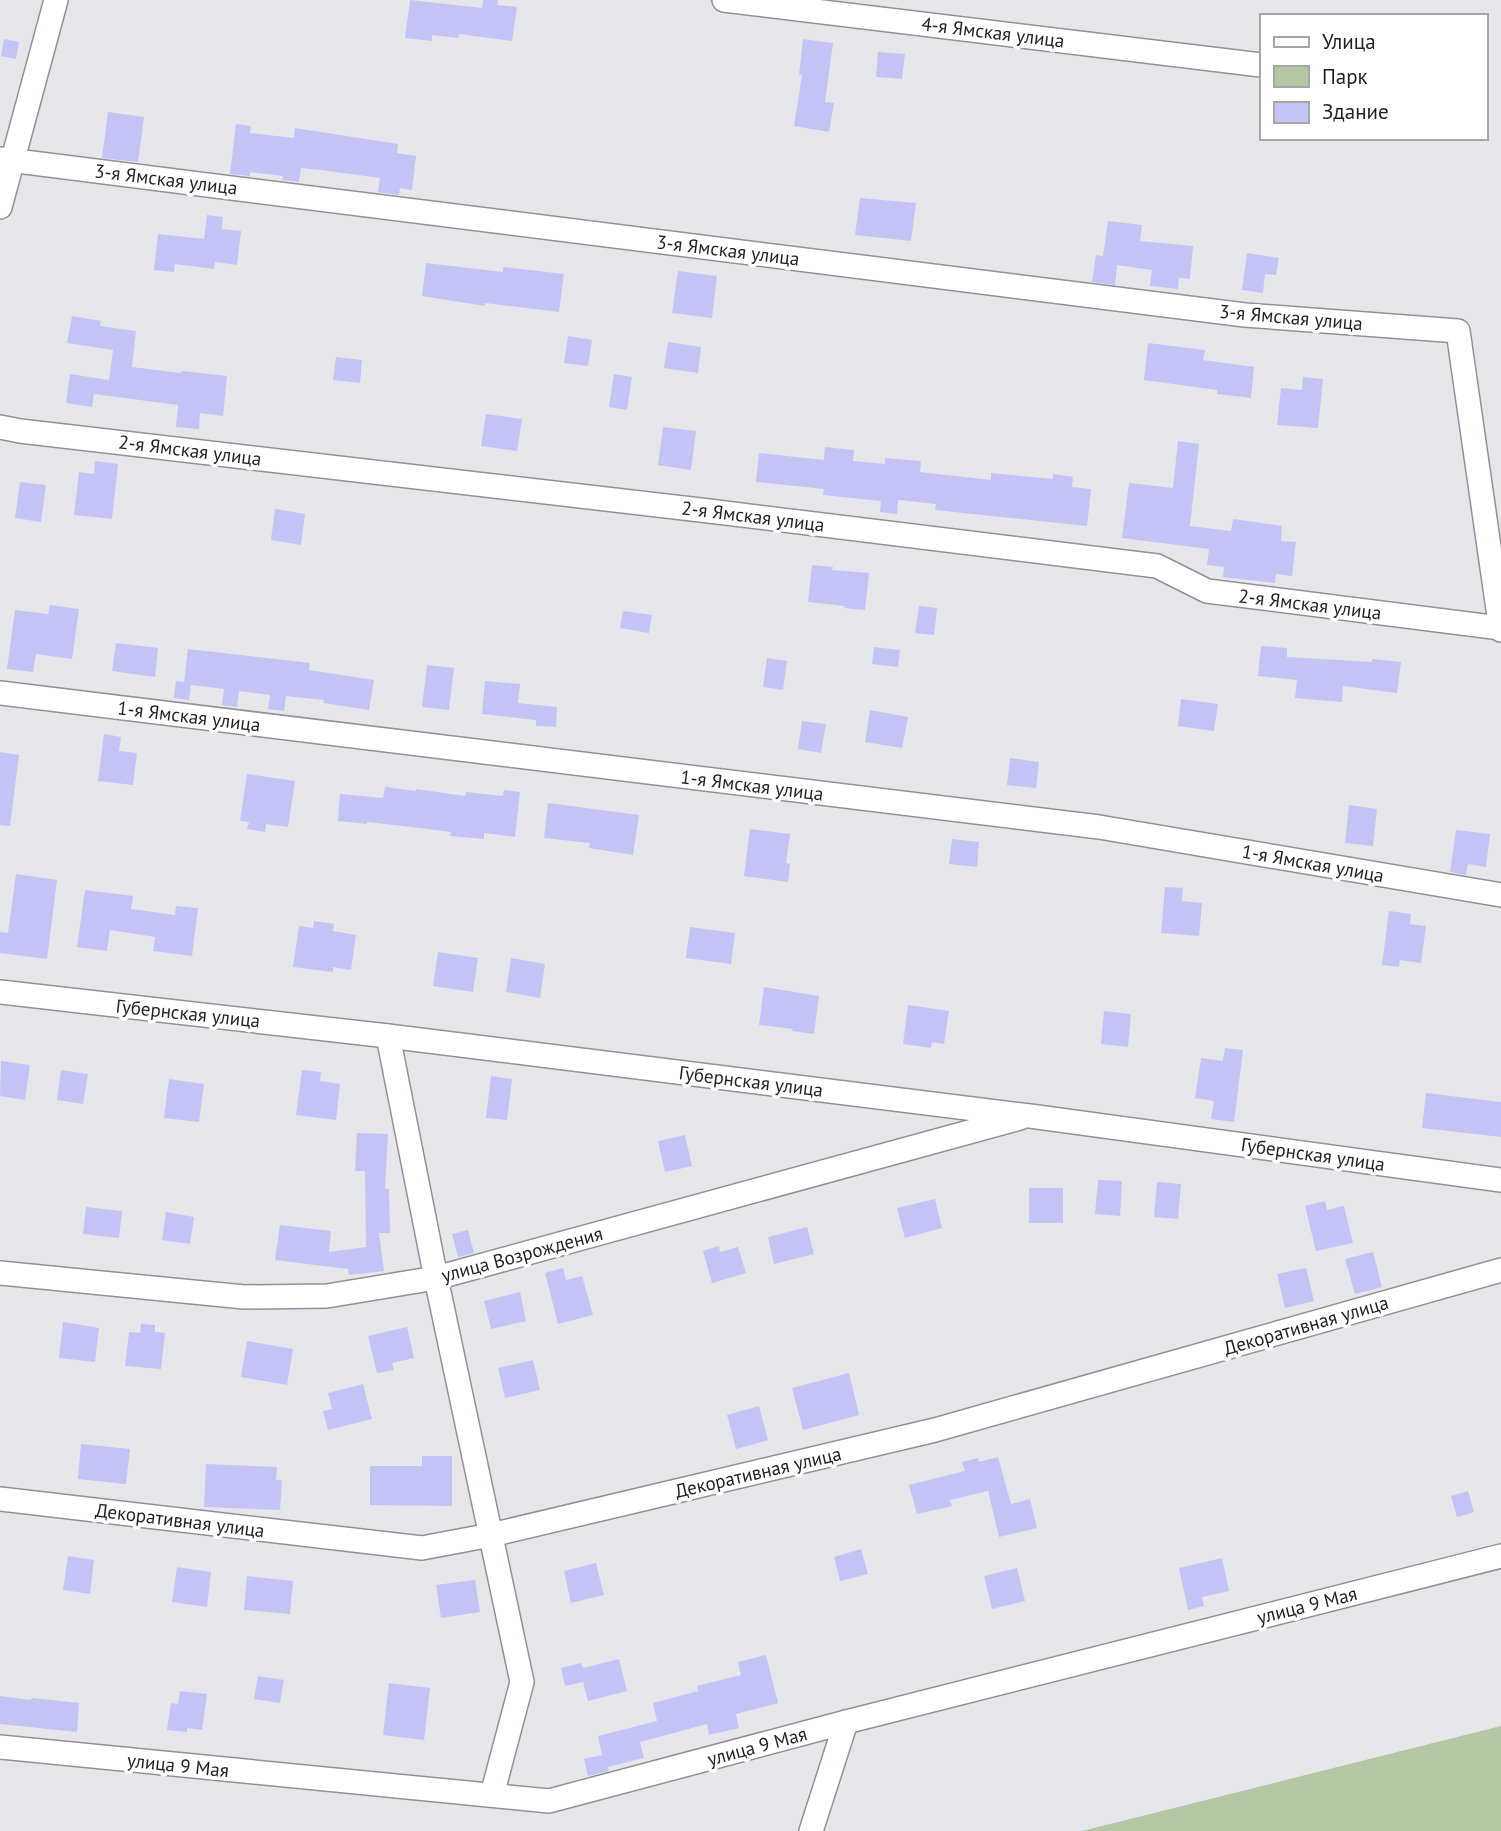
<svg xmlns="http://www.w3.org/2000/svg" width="1501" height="1831" font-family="'PT Sans',sans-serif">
<rect width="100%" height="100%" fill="#e5e7eb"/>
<!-- green -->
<polygon fill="#b5c6a2" points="1501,1726 1501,1831 1082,1831"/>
<!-- building -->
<g fill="#c3c4f5">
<polygon points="410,0 482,8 483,0 498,0 497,5 517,7 512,41 459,34 458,38 432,35 432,41 405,38"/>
<polygon points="4,39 19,42 16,59 1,56"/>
<polygon points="803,39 833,43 825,102 834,103 829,132 794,126 802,75 799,75"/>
<polygon points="878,52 905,54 902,79 876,77"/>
<polygon points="108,112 144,117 138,162 102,158"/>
<polygon points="236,124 251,126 250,133 294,138 295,128 398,144 397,153 416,156 412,190 400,188 399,195 378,192 380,178 321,170 301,168 299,182 282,180 283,176 250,172 250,176 230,174"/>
<polygon points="860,198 916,203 911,241 855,235"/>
<polygon points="207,215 223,217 222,229 241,231 237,265 215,262 214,269 175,264 174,272 154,270 158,234 204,239"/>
<polygon points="1108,221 1142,225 1140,241 1193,246 1190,279 1179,278 1178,289 1150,286 1152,270 1117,265 1115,285 1092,282 1096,255 1103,256"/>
<polygon points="1247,253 1279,258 1276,275 1265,274 1263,293 1242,290"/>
<polygon points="426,263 503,272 503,267 564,274 559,312 485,303 485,306 422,296"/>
<polygon points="678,271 717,276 712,318 672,313"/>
<polygon points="72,316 101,321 100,326 136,331 132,367 181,373 182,371 227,376 223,416 200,413 199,429 176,427 178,405 94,394 92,407 66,403 70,374 109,380 113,350 67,343"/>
<polygon points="568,336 592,340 588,366 564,363"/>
<polygon points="668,342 701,347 698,373 664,368"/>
<polygon points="1148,343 1205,350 1203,360 1254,367 1251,398 1217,394 1217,390 1144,380"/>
<polygon points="336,357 362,360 360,383 333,380"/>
<polygon points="614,374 632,377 627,410 609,407"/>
<polygon points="1303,377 1323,379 1318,428 1277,425 1281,388 1302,390"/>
<polygon points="486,414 522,419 517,451 481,446"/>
<polygon points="663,427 696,431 691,470 658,465"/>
<polygon points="1178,441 1199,444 1190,526 1231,531 1233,519 1282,526 1281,541 1296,542 1292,576 1276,574 1275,583 1223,577 1224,567 1207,565 1209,549 1122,538 1129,483 1173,488"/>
<polygon points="825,447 854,450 853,461 885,464 885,458 921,461 920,472 991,480 991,473 1053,479 1053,474 1073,477 1072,487 1091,489 1087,526 935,510 936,504 898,500 897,514 880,512 881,501 823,495 824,489 756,482 759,453 824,460"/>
<polygon points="95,461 118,464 112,519 74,515 79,472 94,474"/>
<polygon points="20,482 46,485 41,522 15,518"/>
<polygon points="275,509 305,514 301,545 271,540"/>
<polygon points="812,565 833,567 832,570 869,573 865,610 844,608 845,606 808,602"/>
<polygon points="50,605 79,609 72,659 36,654 33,672 7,669 15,610 48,614"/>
<polygon points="919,606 937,608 934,635 915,633"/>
<polygon points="623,611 652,615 649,633 620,628"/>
<polygon points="116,643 158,648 155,677 112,671"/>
<polygon points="1261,646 1287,648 1287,657 1372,662 1372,659 1401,662 1397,693 1343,686 1342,702 1295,698 1297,680 1258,676"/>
<polygon points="874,647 900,650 898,667 872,664"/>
<polygon points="188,649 310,663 309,670 374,680 369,710 323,703 324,700 286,696 284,711 268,709 270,695 239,691 237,707 222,705 224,689 191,685 189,700 174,698 176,681 184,682"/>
<polygon points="767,658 787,661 783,690 763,687"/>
<polygon points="427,665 454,668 449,710 422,707"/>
<polygon points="485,681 520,684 518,703 557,707 556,727 536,726 536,720 482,714"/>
<polygon points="1181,699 1218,704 1214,731 1178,726"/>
<polygon points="870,710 908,717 902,748 865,742"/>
<polygon points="802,721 826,724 821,753 798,749"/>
<polygon points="104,734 121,737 119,751 137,753 133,785 98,781"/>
<polygon points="0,752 19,755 10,826 0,825"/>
<polygon points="1010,758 1039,762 1036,788 1007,785"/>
<polygon points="247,774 295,781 288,827 266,824 265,832 247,829 249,822 240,821"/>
<polygon points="385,787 416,791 416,789 465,796 466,792 503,796 504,790 520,792 515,837 484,833 484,839 450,836 451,832 403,826 367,822 367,824 338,821 340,794 383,798"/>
<polygon points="548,803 639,815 633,855 589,848 590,843 544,838"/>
<polygon points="1349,805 1377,809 1373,846 1345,843"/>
<polygon points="750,829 790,834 786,863 790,864 788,882 744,876"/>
<polygon points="1456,830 1490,834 1486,867 1468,864 1466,875 1450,872"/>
<polygon points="952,839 979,842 977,867 949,864"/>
<polygon points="16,874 57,880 47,959 0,953 0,932 8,933"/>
<polygon points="1165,887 1183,888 1182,901 1202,903 1199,936 1161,933"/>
<polygon points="85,890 133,896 131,909 175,915 176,906 198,908 192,956 153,951 155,937 110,930 107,951 77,947"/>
<polygon points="1389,911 1411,914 1410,924 1426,926 1421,963 1400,960 1399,967 1382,965"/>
<polygon points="314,921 334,924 333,931 356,935 351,970 333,967 333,972 293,967 299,926 313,928"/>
<polygon points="690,927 735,933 731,964 686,958"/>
<polygon points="438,952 478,958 473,992 433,986"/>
<polygon points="511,958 545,964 540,998 506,992"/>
<polygon points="764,987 819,996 814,1034 792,1031 793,1029 759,1025"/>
<polygon points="908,1005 949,1011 944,1044 932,1042 931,1048 903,1044"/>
<polygon points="1104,1011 1131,1014 1128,1047 1101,1044"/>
<polygon points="1225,1048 1243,1050 1234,1122 1211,1119 1214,1101 1195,1098 1201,1058 1223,1061"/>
<polygon points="1,1061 30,1065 25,1100 0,1096"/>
<polygon points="61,1070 88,1074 83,1104 57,1100"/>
<polygon points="302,1070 321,1072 320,1081 340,1084 336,1120 296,1115"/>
<polygon points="491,1076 512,1079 507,1120 486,1118"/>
<polygon points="169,1079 204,1084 199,1122 164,1118"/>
<polygon points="1426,1093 1501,1102 1501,1137 1422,1128"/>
<polygon points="357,1133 388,1134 385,1189 389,1189 390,1233 379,1233 384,1271 349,1275 348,1269 275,1260 280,1225 331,1231 329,1252 366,1247 365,1171 355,1171"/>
<polygon points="685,1135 692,1166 665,1172 658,1141"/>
<polygon points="1098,1180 1122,1181 1120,1216 1095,1214"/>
<polygon points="1157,1182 1181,1184 1178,1219 1154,1217"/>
<rect x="1029" y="1188" width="34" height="35"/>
<polygon points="935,1199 942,1228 905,1238 897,1208"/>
<polygon points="1325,1201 1327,1210 1344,1206 1353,1243 1316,1251 1305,1206"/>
<polygon points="86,1207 122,1211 119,1238 83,1234"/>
<polygon points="166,1212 194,1217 190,1244 162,1240"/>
<polygon points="807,1227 814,1254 774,1264 768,1237"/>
<polygon points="468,1230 474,1253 458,1257 452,1234"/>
<polygon points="719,1246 720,1252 738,1247 746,1273 712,1283 703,1251"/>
<polygon points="1373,1252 1382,1287 1355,1294 1345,1259"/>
<polygon points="563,1268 566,1280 582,1276 593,1315 558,1324 545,1273"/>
<polygon points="1306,1268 1314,1301 1285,1308 1277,1274"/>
<polygon points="520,1292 526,1321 491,1329 484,1301"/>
<polygon points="63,1322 99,1328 95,1362 59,1358"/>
<polygon points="141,1324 155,1325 155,1332 165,1333 161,1369 125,1366 129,1332 140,1333"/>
<polygon points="407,1327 414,1358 392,1363 394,1370 377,1373 368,1336"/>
<polygon points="247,1341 293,1349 287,1385 241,1377"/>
<polygon points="533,1360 540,1390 505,1398 498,1368"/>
<polygon points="849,1373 859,1415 803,1430 792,1388"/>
<polygon points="363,1384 372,1419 328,1430 323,1411 332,1409 328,1393"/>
<polygon points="759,1406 768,1440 736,1449 727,1415"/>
<polygon points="81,1444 130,1449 126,1484 78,1479"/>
<polygon points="422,1456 452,1456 452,1506 370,1505 370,1466 422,1466"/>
<polygon points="998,1457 1011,1504 1030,1499 1037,1528 999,1537 988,1491 950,1500 952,1506 917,1514 909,1485 965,1471 962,1462 978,1458 979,1462"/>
<polygon points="206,1464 277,1467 276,1480 282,1480 280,1510 204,1507"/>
<polygon points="1468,1491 1474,1512 1457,1517 1451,1496"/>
<polygon points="861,1549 868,1574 840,1581 834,1557"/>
<polygon points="68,1556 94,1560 90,1594 63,1590"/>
<polygon points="1222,1558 1229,1591 1202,1597 1204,1606 1188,1610 1179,1568"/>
<polygon points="596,1563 604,1595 571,1603 564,1571"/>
<polygon points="177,1567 211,1572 207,1607 172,1602"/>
<polygon points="1017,1568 1025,1601 992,1609 984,1576"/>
<polygon points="247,1576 293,1581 290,1614 244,1610"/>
<polygon points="475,1580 480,1612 441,1618 436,1585"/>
<polygon points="766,1655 778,1703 736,1714 739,1728 709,1735 707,1724 640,1742 644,1758 608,1767 609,1771 588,1776 584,1759 602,1755 598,1736 657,1721 653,1703 698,1691 697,1686 741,1675 738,1662"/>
<polygon points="619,1659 627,1691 588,1701 583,1682 565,1686 561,1668 581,1663 583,1668"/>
<polygon points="258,1676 284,1680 280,1703 254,1699"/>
<polygon points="389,1683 430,1688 424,1740 383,1735"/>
<polygon points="180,1691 207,1694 202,1730 187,1728 187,1732 167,1730 171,1703 178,1704"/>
<polygon points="0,1696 31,1700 32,1698 79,1703 77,1732 0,1724"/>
</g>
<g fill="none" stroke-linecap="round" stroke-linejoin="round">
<defs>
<g id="minor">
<polyline points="724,0 1261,65"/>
<polyline points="0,159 1245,315 1458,331 1501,630"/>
<polyline points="0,207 56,0"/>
<polyline points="0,427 20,431 709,511 1157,566 1207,591 1501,628"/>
<polyline points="0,693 1099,827 1501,895"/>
<polyline points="0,992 388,1036 1030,1116 1501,1180"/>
<polyline points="388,1036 436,1278 522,1682 492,1795"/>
<polyline points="0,1273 244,1297 327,1296 436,1278 1020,1118"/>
<polyline points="0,1499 422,1548 491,1535 935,1430 1501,1270"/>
<polyline points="0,1747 549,1801 846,1722 1501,1556"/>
<polyline points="811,1831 846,1722"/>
</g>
</defs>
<!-- minor casing -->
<use href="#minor" stroke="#919296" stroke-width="26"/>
<!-- minor -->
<use href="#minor" stroke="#fff" stroke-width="23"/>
</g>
<g text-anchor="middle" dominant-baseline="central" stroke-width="7" stroke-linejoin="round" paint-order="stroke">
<!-- street labels -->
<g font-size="19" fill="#1f2021" stroke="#fff">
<text transform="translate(993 32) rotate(7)">4-я Ямская улица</text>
<text transform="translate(166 179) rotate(7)">3-я Ямская улица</text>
<text transform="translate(728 250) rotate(7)">3-я Ямская улица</text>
<text transform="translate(1291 317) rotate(5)">3-я Ямская улица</text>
<text transform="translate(190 450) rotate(7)">2-я Ямская улица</text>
<text transform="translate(753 516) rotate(7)">2-я Ямская улица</text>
<text transform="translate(1310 604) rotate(7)">2-я Ямская улица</text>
<text transform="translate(189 716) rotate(7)">1-я Ямская улица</text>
<text transform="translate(752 785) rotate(7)">1-я Ямская улица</text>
<text transform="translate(1313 863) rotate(10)">1-я Ямская улица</text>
<text transform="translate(188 1013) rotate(6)">Губернская улица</text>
<text transform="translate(751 1081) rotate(7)">Губернская улица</text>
<text transform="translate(1313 1154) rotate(8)">Губернская улица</text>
<text transform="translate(522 1254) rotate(-15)">улица Возрождения</text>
<text transform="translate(1306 1325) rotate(-16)">Декоративная улица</text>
<text transform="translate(758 1472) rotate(-13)">Декоративная улица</text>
<text transform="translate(180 1520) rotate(7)">Декоративная улица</text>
<text transform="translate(1307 1605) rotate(-14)">улица 9 Мая</text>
<text transform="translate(757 1746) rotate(-15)">улица 9 Мая</text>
<text transform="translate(178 1765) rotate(6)">улица 9 Мая</text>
</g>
</g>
<!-- legend -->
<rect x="1260" y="14" width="228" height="126" fill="#ffffff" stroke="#a5a6a6" stroke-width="2"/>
<rect x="1274" y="37" width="35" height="10" fill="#ffffff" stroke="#a5a6a6" stroke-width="2"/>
<text x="1322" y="49" font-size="21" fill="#1f2021">Улица</text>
<rect x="1274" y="66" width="35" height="21" fill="#b5c6a2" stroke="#a5a6a6" stroke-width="2"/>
<text x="1322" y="84" font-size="21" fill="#1f2021">Парк</text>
<rect x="1274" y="102" width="35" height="21" fill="#c3c4f5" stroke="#a5a6a6" stroke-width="2"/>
<text x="1322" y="119" font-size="21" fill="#1f2021">Здание</text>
</svg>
